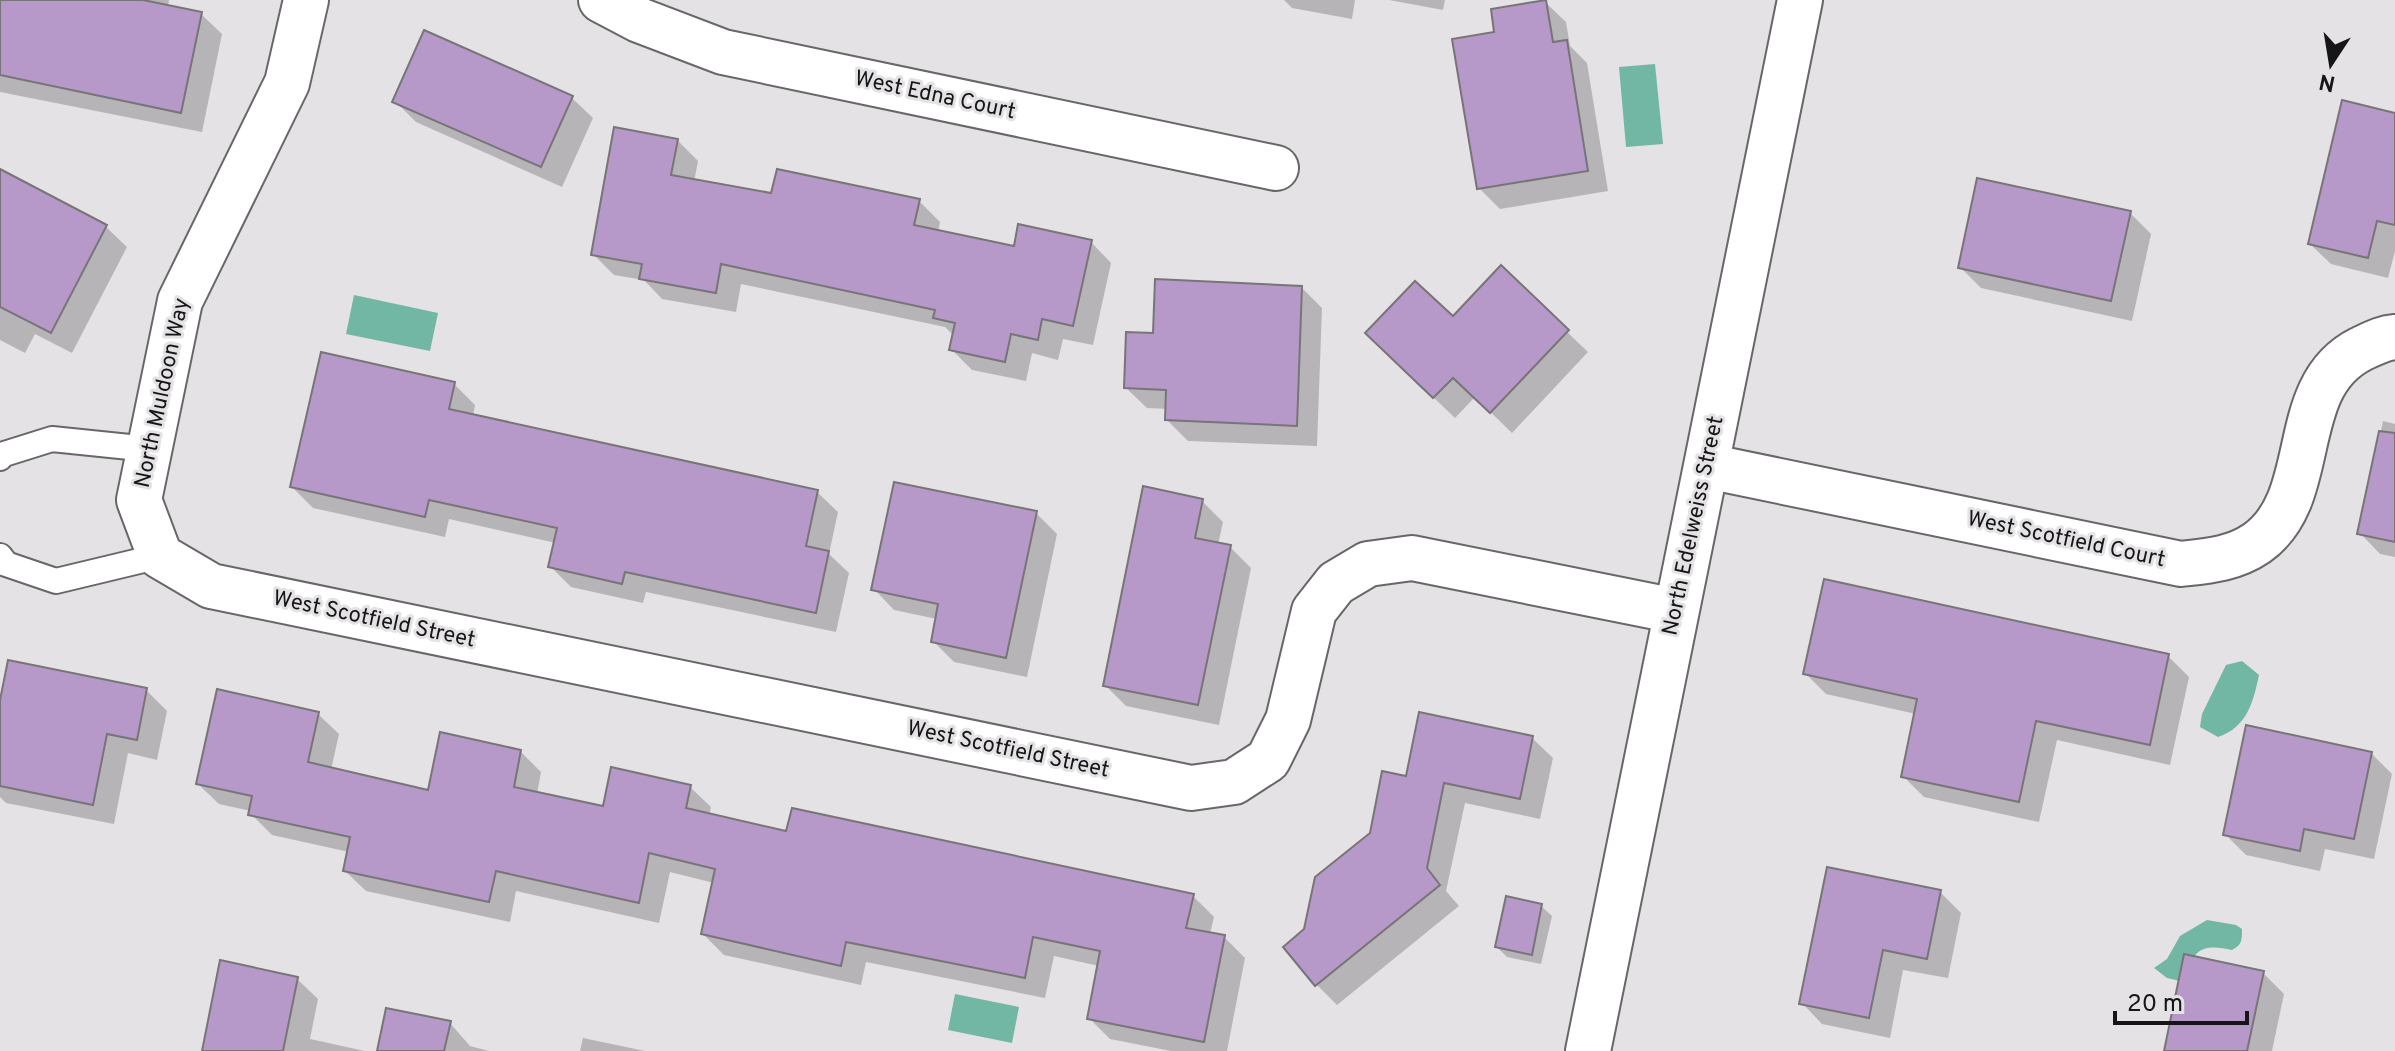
<svg xmlns="http://www.w3.org/2000/svg" width="2395" height="1051" font-family="Overpass,sans-serif">
<rect width="100%" height="100%" fill="#e4e2e5"/>
<!-- water -->
<g fill="#72b7a4">
<polygon points="1655,64 1663,144 1626,147 1619,67"/>
<polygon points="354,295 438,313 430,351 346,334"/>
<path d="M2242,661l17,14c-6,28 -12,52 -41,62l-18,-10 2,-13 24,-49z"/>
<path d="M2207,920l29,5 6,4c0,11 0,16 -10,21 -30,-7 -43,0 -44,33l-21,-5 -13,-10 13,-9 13,-23z"/>
<polygon points="955,994 1019,1007 1012,1043 948,1030"/>
</g>
<!-- shadow -->
<g fill="#0003">
<polygon points="0,0 169,0 168,7 201,14 222,34 202,132 0,92"/>
<polygon points="1284,0 1355,0 1352,19 1292,8"/>
<polygon points="1389,0 1445,0 1443,10"/>
<polygon points="1545,2 1566,22 1570,46 1587,63 1608,191 1500,209 1479,188 1497,34"/>
<polygon points="572,98 593,118 562,187 416,122 395,101"/>
<polygon points="2395,115 2395,251 2388,278 2331,264 2310,244"/>
<polygon points="677,140 698,161 694,182 773,196 919,201 940,222 938,232 1015,248 1091,242 1111,263 1093,345 1063,339 1058,360 1032,353 1026,381 972,370 951,349 954,336 945,327 741,284 736,312 662,299 644,280 614,275 593,254"/>
<polygon points="0,171 106,227 127,247 72,353 35,334 25,353 0,340"/>
<polygon points="2130,213 2151,234 2132,321 1981,288 1960,267"/>
<polygon points="1301,287 1322,308 1317,446 1188,441 1167,420 1168,409 1147,408 1126,388"/>
<polygon points="1453,319 1567,332 1588,352 1512,433 1475,397 1455,418 1388,354"/>
<polygon points="454,384 475,405 473,416 817,492 838,512 829,554 849,573 836,632 646,592 643,603 571,587 550,566 556,543 449,519 445,537 313,508 292,487"/>
<polygon points="2383,421 2395,424 2395,557 2380,554 2360,533"/>
<polygon points="1202,501 1223,522 1218,545 1230,547 1251,568 1219,725 1126,706 1105,685"/>
<polygon points="1036,513 1057,534 1027,677 954,662 933,641 937,619 894,610 874,589"/>
<polygon points="2168,656 2189,677 2170,765 2057,740 2039,822 1924,797 1903,776 1916,714 1826,694 1806,674"/>
<polygon points="146,690 167,711 157,760 128,753 114,824 6,803 0,797 0,710"/>
<polygon points="318,714 339,734 331,770 429,792 520,751 541,772 537,794 604,808 690,787 711,807 709,815 788,833 1193,896 1214,917 1210,934 1224,937 1245,958 1227,1051 1171,1051 1110,1039 1089,1018 1099,966 1054,956 1045,998 866,962 861,985 724,955 703,934 714,883 670,872 659,923 516,891 510,922 366,891 345,871 349,852 272,835 251,814 251,811 219,804 198,784"/>
<polygon points="1532,738 1553,758 1540,819 1465,803 1446,891 1459,906 1337,1005 1317,985 1306,930 1408,779"/>
<polygon points="2371,753 2392,774 2374,859 2325,849 2320,871 2246,855 2225,834"/>
<polygon points="1940,892 1961,913 1948,978 1903,970 1890,1038 1822,1024 1802,1003"/>
<polygon points="1541,906 1552,916 1541,964 1507,957 1497,947"/>
<polygon points="2263,973 2284,994 2272,1051 2166,1051"/>
<polygon points="297,979 318,999 310,1039 365,1051 204,1051"/>
<polygon points="450,1023 470,1046 489,1051 379,1051"/>
<polygon points="583,1038 645,1051 580,1051"/>
</g>
<!-- building -->
<g fill="#b799c9" stroke="#777578" stroke-width="2">
<polygon points="0,0 143,0 202,12 181,113 0,75"/>
<polygon points="1546,0 1553,42 1567,40 1588,171 1477,189 1452,39 1494,32 1491,9"/>
<polygon points="424,30 573,96 541,167 392,102"/>
<polygon points="2342,100 2395,113 2395,225 2377,221 2368,258 2308,244"/>
<polygon points="614,127 678,139 671,175 771,193 777,169 920,199 914,225 1014,246 1018,224 1092,240 1073,326 1042,319 1038,340 1011,334 1005,362 949,350 955,323 933,318 935,310 721,264 716,293 639,279 642,264 591,255"/>
<polygon points="0,169 107,225 51,333 0,307"/>
<polygon points="1977,178 2131,211 2111,301 1958,268"/>
<polygon points="1501,265 1569,330 1490,413 1453,378 1433,398 1365,333 1415,281 1453,316"/>
<polygon points="1155,279 1302,286 1297,426 1165,420 1166,390 1124,388 1126,332 1153,333"/>
<polygon points="321,352 455,382 449,409 818,490 806,546 829,551 816,613 625,572 622,584 548,567 557,528 429,500 425,517 290,487"/>
<polygon points="2379,431 2395,433 2395,542 2357,534"/>
<polygon points="894,482 1037,511 1006,658 931,642 938,604 871,590"/>
<polygon points="1143,486 1203,499 1195,538 1231,545 1198,705 1103,686"/>
<polygon points="1824,579 2169,654 2150,745 2036,721 2019,802 1901,777 1917,699 1803,674"/>
<polygon points="8,660 147,688 137,740 107,734 93,805 0,786 0,700"/>
<polygon points="217,689 319,712 308,762 428,790 440,732 521,750 514,787 603,806 611,767 691,785 686,808 786,831 792,808 1194,894 1186,928 1225,935 1204,1042 1087,1019 1100,951 1033,937 1025,978 846,942 841,966 701,934 715,869 649,853 639,903 496,871 489,902 343,871 350,837 248,815 252,796 196,784"/>
<polygon points="1419,712 1533,736 1520,799 1444,783 1427,868 1440,885 1315,986 1283,947 1304,929 1315,877 1370,833 1382,771 1406,776"/>
<polygon points="2246,725 2372,752 2354,839 2304,829 2300,851 2223,835"/>
<polygon points="1827,867 1941,890 1927,959 1883,950 1869,1018 1799,1004"/>
<polygon points="1506,896 1542,904 1532,955 1495,947"/>
<polygon points="2184,954 2264,971 2247,1051 2164,1051"/>
<polygon points="220,960 298,977 283,1051 202,1051"/>
<polygon points="386,1008 451,1021 444,1051 377,1051"/>
</g>
<g fill="none" stroke-linecap="round" stroke-linejoin="round">
<defs>
<g id="service">
<polyline points="0,458 1,455 52,439 149,449"/>
<polyline points="0,556 6,564 56,581 160,556"/>
</g>
<g id="minor">
<polyline points="306,0 287,83 180,301 139,500 160,556 211,586 1191,788 1234,782 1268,760 1288,720 1314,611 1336,583 1368,564 1412,558 1676,611"/>
<polyline points="601,0 639,20 723,52 1276,168"/>
<path d="M1707,466l474,98c27,-3 53,-5 76,-21 65,-46 28,-156 104,-194 11,-5 21,-11 34,-12"/>
<polyline points="1588,1051 1800,0"/>
</g>
</defs>
<!-- service casing -->
<use href="#service" stroke="#686669" stroke-width="28"/>
<!-- minor casing -->
<use href="#minor" stroke="#686669" stroke-width="48"/>
<!-- service -->
<use href="#service" stroke="#fff" stroke-width="24"/>
<!-- minor -->
<use href="#minor" stroke="#fff" stroke-width="44"/>
</g>
<g text-anchor="middle" dominant-baseline="central" stroke-width="6" stroke-linejoin="round" paint-order="stroke">
<!-- street labels -->
<g font-size="22" fill="#161617" stroke="#e4e2e5">
<text transform="translate(935 96) rotate(12)">West Edna Court</text>
<text transform="translate(163 393) rotate(-78)">North Muldoon Way</text>
<text transform="translate(1694 526) rotate(-78)">North Edelweiss Street</text>
<text transform="translate(2066 540) rotate(12)">West Scotfield Court</text>
<text transform="translate(374 620) rotate(12)">West Scotfield Street</text>
<text transform="translate(1008 750) rotate(12)">West Scotfield Street</text>
</g>
</g>
<!-- north arrow -->
<g transform="translate(2331 64) rotate(192)" stroke="#e4e2e5" stroke-width="6" paint-order="stroke">
<path d="M0-6L14 30L0 20L-14 30Z" fill="#161617"/>
<text y="-12" font-size="22" font-weight="bold" text-anchor="middle" fill="#161617">N</text>
</g>
<!-- scale -->
<path d="M2115 1011v12h132v-12" fill="none" stroke="#161617" stroke-width="4"/>
<text x="2127" y="1011" font-size="24" fill="#161617" stroke="#e4e2e5" stroke-width="6" paint-order="stroke">20 m</text>
</svg>
